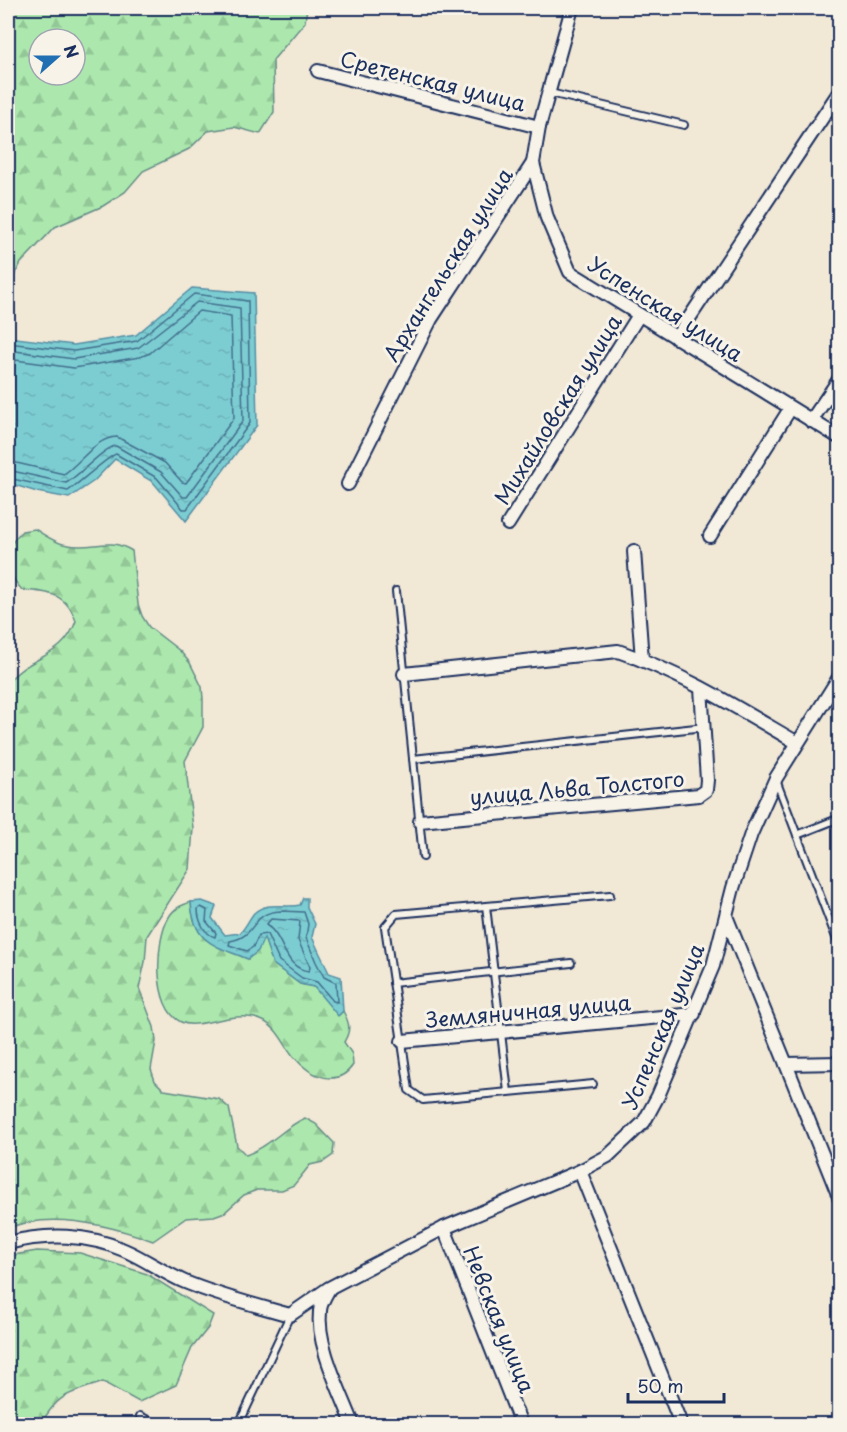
<svg xmlns="http://www.w3.org/2000/svg" width="847" height="1432" font-family="'Playpen Sans',sans-serif">
<defs>
<pattern id="forest-firs" width="22" height="20" patternUnits="userSpaceOnUse" patternTransform="scale(1.5)"><rect width="22" height="20" fill="#ace8ad"/><path d="M5 1l3.5 6h-7zM16 11l3.5 6h-7z" fill="#93c797"/></pattern>
<pattern id="water-ripples" width="26" height="14" patternUnits="userSpaceOnUse" patternTransform="scale(1.5)"><rect width="26" height="14" fill="#7ccdd2"/><path d="M2 4q2-2 4 0t4 0M15 11q2-2 4 0t4 0" fill="none" stroke="#6bb0b7"/></pattern>
</defs>
<rect width="100%" height="100%" fill="#f1e8d6"/>
<filter id="ink" filterUnits="userSpaceOnUse"><feTurbulence type="fractalNoise" baseFrequency=".0167" numOctaves="2"/><feDisplacementMap in="SourceGraphic" scale="12" xChannelSelector="R" yChannelSelector="G"/><feConvolveMatrix kernelMatrix="1 2 1 2 8 2 1 2 1" color-interpolation-filters="sRGB"/></filter>
<g filter="url(#ink)">
<!-- forest -->
<g fill="url(#forest-firs)" stroke="#648c86" stroke-width="1.5" fill-rule="evenodd">
<path d="M8,8h299l-2,14 -32,38 1,52 -14,22 -26,-7 -26,4 -19,18 -46,22 -18,21 -22,14 -48,21 -34,36 -13,24zM39,39h36v36h-36z"/>
<path d="M35,529c9,6 22,15 33,16 26,5 40,-9 64,6l6,53 4,12 7,11 31,24 10,12 12,24 1,12v28l-18,34 8,67 -3,41 -43,67 -2,26 -6,26 15,39 2,14 -5,28 4,12 9,9 55,9 10,9 8,38 9,9c23,-8 37,-27 59,-37l11,6 18,19 -1,12 -10,7 -13,3 -16,20 -12,5h-25l-13,5 -19,17 -11,4 -28,2 -33,23c-44,-16 -100,-30 -145,-13v-546c23,-28 55,-23 68,-61 -10,-28 -27,-29 -54,-31 -18,-20 -20,-41 0,-59z"/>
<path d="M191,902c3,42 23,43 57,57l16,-22 9,27 27,20 14,3 25,28 4,-4c7,13 8,19 1,31l8,12 1,11c-16,24 -43,11 -59,-8 -11,-13 -16,-30 -33,-37 -29,-11 -63,11 -80,2 -29,-14 -26,-82 -12,-105 5,-9 13,-12 22,-15z"/>
<path d="M37,1251l43,2 67,21 66,41 -5,13 -16,20 -16,37 -37,17 -36,-20c-33,12 -44,10 -62,42h-33v-168z"/>
</g>
<!-- water -->
<g fill="url(#water-ripples)" stroke="#558ea4" stroke-width="1.5">
<polygon points="192,288 254,293 257,425 186,521 153,482 115,459 94,481 69,498 37,492 8,483 8,337 74,345 136,335"/>
<path d="M303,898h4v9l8,17 -3,13 17,36 12,4 2,34 -5,5 -24,-29 -14,-3 -27,-20 -9,-26 -6,13 -10,8c-34,-14 -54,-15 -57,-57l11,-1 14,5 -4,12 13,17 15,-2c6,-6 9,-14 14,-20 14,-13 31,-4 46,-8z"/>
</g>
<g fill="none" stroke-linecap="round" stroke-linejoin="round">
<!-- shore -->
<g stroke="#426e8c" stroke-width="1.5">
<path d="M8,343l66,8 63,-10 57,-47 54,7 2,122 -63,86h-4l-26,-31 -41,-24c-6,1 -38,30 -48,37l-60,-13"/>
<path d="M8,350l66,9 64,-11 59,-46 43,6 3,113 -56,76h-4l-22,-25 -45,-26c-12,1 -36,29 -50,37l-58,-13"/>
<path d="M8,359l66,9 66,-11 10,-4 49,-42 32,5 3,102 -48,65 -4,-1 -17,-19 -48,-26c-21,0 -36,26 -53,37l-56,-13"/>
<path d="M201,907l6,3 -1,11 10,12 -1,4c-11,-3 -17,-17 -17,-28z"/>
<path d="M281,911l23,1 4,12 -2,14 10,24 8,15 12,6 1,19 -4,-1 -16,-19 -15,-4 -23,-17 -12,-27 -8,1 -6,12 -6,4 -18,-6 1,-4c29,-5 19,-29 51,-30z"/>
<path d="M271,919l29,2 -2,19 12,27 -1,4c-26,-2 -24,-35 -43,-46z"/>
</g>
<defs>
<g id="service">
<polyline points="550,93 684,125"/>
<polyline points="396,591 423,857"/>
<polyline points="413,759 705,727"/>
<polyline points="776,780 840,948"/>
<polyline points="797,835 840,818"/>
<polyline points="486,906 508,1092"/>
<polyline points="393,983 571,963"/>
<polyline points="593,1084 423,1100 409,1090 385,927 396,914 610,895"/>
<polyline points="140,1416 156,1424"/>
<polyline points="239,1424 290,1315"/>
</g>
<g id="minor">
<polyline points="572,8 539,127 533,163 547,218 570,272 840,438"/>
<polyline points="839,8 840,8"/>
<polyline points="318,71 539,127"/>
<polyline points="676,338 840,91"/>
<polyline points="811,421 840,378"/>
<polyline points="348,484 431,319 533,163"/>
<polyline points="508,524 639,315"/>
<polyline points="710,536 790,409"/>
<polyline points="634,551 642,660"/>
<path d="M404,674l214,-23c64,22 121,58 178,91"/>
<polyline points="420,821 699,795 706,790 707,780 701,688"/>
<polyline points="726,916 786,1064 840,1063"/>
<polyline points="402,1041 694,1014"/>
<polyline points="786,1064 840,1199"/>
<polyline points="580,1171 681,1424"/>
<polyline points="444,1228 521,1424"/>
<path d="M8,1243c38,-10 80,-9 116,7 21,9 40,23 61,32 34,14 70,23 105,33l39,-27 115,-60 136,-57 28,-15 36,-34 14,-26 55,-130 20,-78 18,-54 25,-56 64,-102"/>
<path d="M329,1289c-4,7 -9,15 -9,22 -4,34 21,81 33,113"/>
</g>
</defs>
<!-- service casing -->
<use href="#service" stroke="#1b2f5e" stroke-width="10"/>
<!-- minor casing -->
<use href="#minor" stroke="#1b2f5e" stroke-width="16"/>
<!-- service -->
<use href="#service" stroke="#f7f3e8" stroke-width="6"/>
<!-- minor -->
<use href="#minor" stroke="#f7f3e8" stroke-width="12"/>
</g>
</g>
<g text-anchor="middle" dominant-baseline="central" stroke-width="6" stroke-linejoin="round" paint-order="stroke">
<!-- street labels -->
<g font-size="21" fill="#1b2f5e" stroke="#f7f3e8">
<text transform="translate(433 80) rotate(14)">Сретенская улица</text>
<text transform="translate(447 264) rotate(-58)">Архангельская улица</text>
<text transform="translate(666 308) rotate(32)">Успенская улица</text>
<text transform="translate(557 409) rotate(-58)">Михайловская улица</text>
<text transform="translate(577 787) rotate(-5)">улица Льва Толстого</text>
<text transform="translate(528 1010) rotate(-5)">Земляничная улица</text>
<text transform="translate(662 1026) rotate(-67)">Успенская улица</text>
<text transform="translate(500 1319) rotate(68)">Невская улица</text>
</g>
</g>
<!-- margin -->
<rect width="847" height="1432" fill="none" stroke="#f7f3e8" stroke-width="30"/>
<rect x="15" y="15" width="817" height="1402" fill="none" stroke="#1b2f5e" stroke-width="2" filter="url(#ink)"/>
<!-- north arrow -->
<g transform="translate(57 57) rotate(69)"><circle r="28" fill="#f7f3e8" stroke="#9fa5b1" stroke-width="1.5"/>
<path d="M0-4.5L10 22L0 15L-10 22Z" fill="#1f6fb2"/>
<text y="-9" font-size="16" font-weight="bold" text-anchor="middle" fill="#1b2f5e">N</text>
</g>
<!-- scale -->
<path d="M628 1393v9h96v-9" fill="none" stroke="#1b2f5e" stroke-width="3"/>
<text x="637" y="1393" font-size="18" fill="#1b2f5e" stroke="#f7f3e8" stroke-width="4.5" paint-order="stroke">50 m</text>
</svg>
